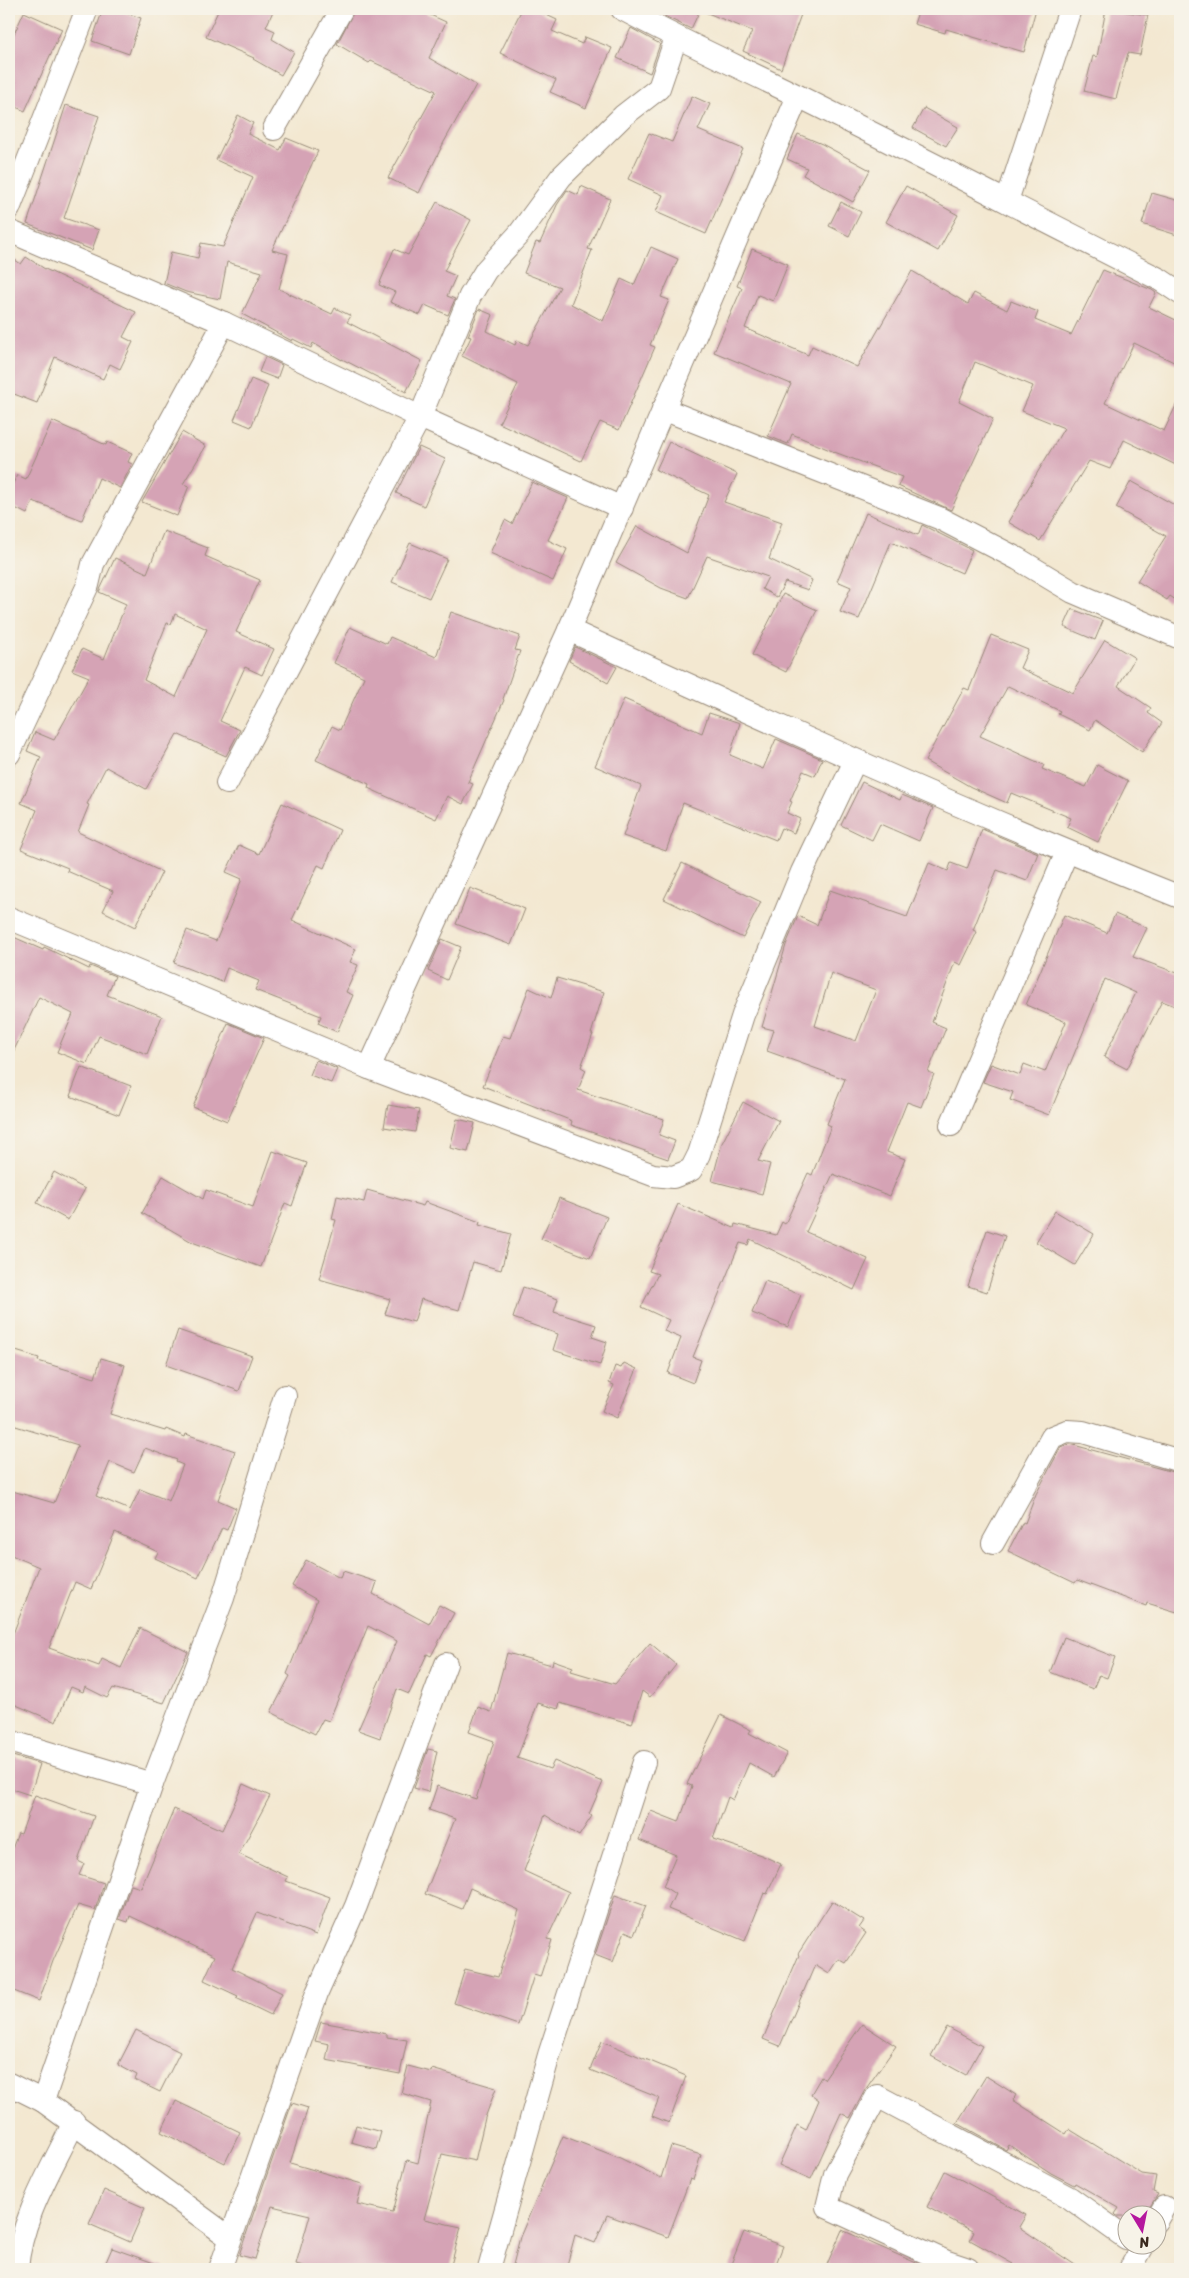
<svg xmlns="http://www.w3.org/2000/svg" width="1189" height="2278" font-family="Sriracha,sans-serif">
<rect width="100%" height="100%" fill="#f7f3e8"/>
<filter id="ink" filterUnits="userSpaceOnUse"><feTurbulence type="fractalNoise" baseFrequency=".02" numOctaves="2"/><feDisplacementMap in="SourceGraphic" scale="10" xChannelSelector="R" yChannelSelector="G"/><feConvolveMatrix kernelMatrix="1 2 1 2 8 2 1 2 1" color-interpolation-filters="sRGB"/></filter>
<filter id="wash" filterUnits="userSpaceOnUse"><feTurbulence type="fractalNoise" baseFrequency=".0096" numOctaves="4" result="noise"/><feDisplacementMap in="SourceGraphic" scale="20" xChannelSelector="R" yChannelSelector="G"/><feGaussianBlur stdDeviation="1.12" result="paint"/><feColorMatrix in="noise" values="0 0 0 0 0 0 0 0 0 0 0 0 0 0 0 0 0 1.4 0 .05"/><feComposite in="paint" operator="in"/></filter>
<g filter="url(#wash)">
<rect width="100%" height="100%" fill="#f3e8d1"/>
<g id="blocks">
<!-- building -->
<g fill="#d5a3b5" fill-rule="evenodd">
<polygon points="103,9 114,9 141,18 129,54 92,41"/>
<polygon points="219,9 274,9 266,27 275,31 272,39 294,52 281,75 253,59 254,58 206,37"/>
<polygon points="355,9 417,9 446,22 429,58 476,85 444,142 419,193 388,178 436,91 371,61 369,63 337,44"/>
<polygon points="522,9 534,9 557,20 552,31 582,44 585,37 612,48 586,108 550,92 556,80 500,53"/>
<polygon points="650,9 803,9 781,69 743,51 752,31 700,10 691,29"/>
<polygon points="919,9 1036,9 1024,52 946,29 945,33 914,24"/>
<polygon points="1106,9 1148,15 1140,55 1128,53 1116,99 1084,91 1093,56 1097,57"/>
<polygon points="24,12 62,29 25,111 9,104 9,45"/>
<polygon points="631,28 660,44 650,73 617,58"/>
<polygon points="692,96 710,104 698,130 743,149 706,234 656,212 663,195 628,179 649,133 672,142"/>
<polygon points="66,105 99,116 64,218 99,230 92,250 27,224"/>
<polygon points="924,108 958,127 946,146 913,128"/>
<polygon points="238,115 253,123 248,134 280,150 286,138 318,151 272,250 288,254 279,289 332,314 335,308 351,316 347,322 422,361 406,392 342,359 342,360 313,343 311,348 293,339 292,341 242,314 262,272 227,262 220,299 186,292 164,283 171,252 198,258 201,243 223,247 253,177 216,160"/>
<polygon points="798,134 822,144 870,170 853,202 803,175 807,168 787,159"/>
<polygon points="581,186 610,199 588,249 592,250 571,304 603,321 621,279 634,285 651,247 678,259 661,297 669,300 650,345 655,347 619,430 600,422 581,461 499,423 518,384 462,356 471,337 468,336 479,309 493,315 487,331 515,345 517,340 528,345 560,287 524,273 536,242 540,243 557,205 567,190 578,195"/>
<polygon points="906,186 958,215 938,251 886,222"/>
<polygon points="1152,193 1180,201 1180,225 1177,235 1142,224"/>
<polygon points="437,202 471,220 444,271 456,276 447,296 455,299 448,315 425,305 420,315 390,302 395,292 379,285 394,249 408,255"/>
<polygon points="841,202 861,212 849,236 829,226"/>
<polygon points="752,249 788,264 773,301 758,295 745,328 808,355 812,346 857,367 912,271 968,304 974,293 1007,310 1011,301 1038,312 1035,320 1071,335 1103,270 1152,290 1156,293 1149,307 1180,322 1180,365 1134,343 1105,403 1164,431 1180,397 1180,467 1124,440 1110,469 1089,461 1040,541 1008,522 1064,428 1022,411 1033,386 975,362 959,402 993,419 951,510 898,486 902,477 837,453 792,434 788,444 768,436 791,384 714,352 742,288 737,286"/>
<polygon points="9,256 21,264 26,257 45,269 136,312 123,337 133,342 120,369 110,364 103,379 55,357 37,403 9,392"/>
<polygon points="265,357 282,365 277,379 259,372"/>
<polygon points="251,379 268,386 251,427 234,420"/>
<polygon points="52,421 106,445 107,442 132,453 128,462 132,464 120,488 99,478 82,520 33,501 27,514 9,505 9,492 17,475 26,479"/>
<polygon points="182,432 206,446 183,484 189,486 177,516 142,502"/>
<polygon points="669,442 737,474 724,502 782,522 769,559 812,580 808,590 785,582 777,597 762,589 768,577 707,556 688,598 661,588 616,563 637,526 687,553 709,495 656,470"/>
<polygon points="419,447 445,459 424,506 396,493"/>
<polygon points="1131,481 1180,508 1180,603 1170,596 1167,600 1137,581 1166,536 1116,508"/>
<polygon points="532,482 568,498 548,540 567,549 553,581 490,553 505,520 512,524"/>
<polygon points="866,513 918,535 922,525 972,550 962,573 891,542 859,619 840,612 851,587 837,581"/>
<path d="M164,531l44,17 -3,8 55,24 -24,52 38,17 -12,26 -17,-8 -25,54 20,9 -14,26 -49,-22 -31,55 -40,-22 -19,37 2,1 -11,27 84,40 -27,55 -32,-16 10,-20 -46,-20 1,-3 -47,-19 16,-39 -16,-7 20,-46 -14,-6 8,-19 19,8 35,-63 -17,-7 10,-21 22,10 22,-55 -27,-12 16,-34 32,15zM175,614l32,15 -31,68 -32,-17 23,-57 4,1z"/>
<polygon points="410,543 447,559 429,598 392,582"/>
<polygon points="783,594 817,610 786,672 752,655"/>
<polygon points="1072,609 1103,621 1095,640 1064,627"/>
<polygon points="451,612 520,636 515,650 520,651 503,699 504,700 468,782 473,784 463,804 447,796 436,819 368,788 369,784 316,760 332,726 340,730 364,677 334,663 350,627 387,644 390,637 436,657"/>
<polygon points="991,635 1028,650 1020,668 1073,693 1105,640 1135,658 1118,686 1151,708 1148,713 1162,723 1142,752 1095,720 1090,730 1058,714 1060,711 1008,686 980,736 1044,765 1042,769 1086,787 1097,765 1128,781 1098,842 1067,827 1071,818 1011,793 1007,803 971,787 925,761 964,688 969,690"/>
<polygon points="575,647 617,667 608,683 569,661"/>
<polygon points="624,699 702,733 709,713 740,723 730,755 763,769 776,739 822,759 815,776 803,771 790,801 792,802 787,813 800,819 794,833 781,828 776,840 683,803 666,851 623,836 641,786 595,766"/>
<polygon points="862,782 900,800 902,795 933,808 919,841 880,824 872,840 841,825"/>
<polygon points="282,803 340,830 324,868 318,865 292,920 356,949 350,962 358,965 346,992 353,995 337,1032 318,1023 321,1016 255,990 259,981 227,968 222,982 174,963 187,930 216,941 242,879 226,872 239,845 259,854"/>
<path d="M982,829l56,24 -11,28 -30,-11 -24,60 4,2 -16,33 -6,-3 -23,60 14,6 -18,44 6,2 -13,33 -14,-5 -20,50 18,7 -15,37 -57,-22 -27,58 62,27 -14,31 -104,-51 -2,6 -8,-2 -47,114 8,3 -8,23 -25,-10 13,-35 -17,-7 5,-11 -28,-13 17,-33 -9,-3 29,-67 56,24 1,-4 41,11 6,-13 3,2 23,-51 4,2 19,-49 -4,-2 18,-45 -78,-28 7,-21 -12,-3 24,-82 12,-29 19,9 13,-35 77,27 22,-54 19,8 3,-8 16,6zM831,973l45,17 -20,51 -41,-15z"/>
<polygon points="682,863 761,902 743,938 664,899"/>
<polygon points="470,888 525,909 511,945 456,924"/>
<polygon points="1115,914 1147,928 1133,957 1180,974 1180,1008 1162,1001 1127,1069 1104,1057 1136,993 1105,979 1049,1115 1010,1100 1013,1092 983,1082 991,1064 1020,1075 1024,1064 1045,1072 1066,1022 1026,1005 1064,915 1107,933"/>
<polygon points="9,935 43,950 44,947 89,969 90,966 115,976 107,995 162,1016 147,1054 99,1036 87,1064 57,1052 73,1014 39,997 9,1061"/>
<polygon points="442,939 461,947 447,980 428,971"/>
<polygon points="557,978 604,992 591,1034 593,1034 581,1067 586,1070 578,1090 664,1119 659,1135 675,1141 668,1159 571,1125 572,1121 483,1086 503,1036 510,1038 529,988 551,998"/>
<polygon points="228,1023 264,1038 227,1121 193,1107"/>
<polygon points="316,1060 337,1069 331,1083 310,1075"/>
<polygon points="81,1067 131,1086 119,1115 70,1096"/>
<polygon points="743,1102 779,1121 758,1161 770,1164 762,1194 712,1181 722,1143"/>
<polygon points="388,1105 419,1110 415,1132 384,1127"/>
<polygon points="457,1119 475,1123 468,1152 450,1148"/>
<polygon points="273,1151 307,1163 292,1206 285,1203 261,1267 192,1242 142,1213 163,1176 203,1199 206,1190 253,1207"/>
<polygon points="54,1172 85,1189 68,1220 37,1203"/>
<polygon points="367,1190 423,1206 425,1202 480,1222 479,1225 511,1234 501,1270 473,1262 459,1310 421,1299 414,1322 385,1314 390,1299 319,1279 336,1220 332,1219 337,1196 364,1202"/>
<polygon points="559,1198 607,1217 590,1258 541,1239"/>
<polygon points="1055,1211 1094,1234 1075,1265 1036,1242"/>
<polygon points="987,1230 1005,1236 987,1292 968,1286"/>
<polygon points="765,1281 801,1295 788,1327 752,1313"/>
<polygon points="523,1287 558,1299 554,1312 596,1325 592,1337 607,1342 600,1365 553,1350 558,1334 513,1318"/>
<polygon points="178,1330 252,1356 239,1391 166,1365"/>
<path d="M9,1349l30,9 -1,3 57,17 6,-20 24,7 -15,49 55,17 1,-2 19,8 1,-3 49,17 -17,49 18,8 -9,22 -5,-2 -24,50 -43,-20 3,-6 -43,-20 -24,57 -16,-7 -26,66 50,18 3,-7 19,9 19,-40 48,24 -24,51 -51,-15 -6,10 -22,-11 -2,5 -12,-5 -15,35 -47,-20v-58l30,-77 -30,-13v-64l45,13 24,-58 -69,-21zM145,1448l32,12 -1,2 7,3 -14,36 -29,-12 -10,21 -34,-14 14,-34 24,10z"/>
<polygon points="624,1363 637,1369 617,1418 602,1411 614,1385 609,1383 615,1366 621,1368"/>
<polygon points="1070,1444 1180,1474 1180,1600 1177,1612 1147,1603 1146,1606 1077,1580 1075,1583 1008,1551 1023,1522 1025,1523 1036,1494 1061,1447"/>
<polygon points="306,1560 340,1578 343,1571 377,1582 373,1594 429,1624 439,1605 454,1613 431,1656 427,1654 409,1694 397,1689 380,1738 358,1730 397,1641 368,1626 329,1721 323,1719 315,1734 271,1712 290,1676 287,1674 317,1600 292,1586"/>
<polygon points="1064,1637 1115,1657 1107,1678 1099,1675 1093,1689 1050,1672"/>
<polygon points="650,1643 676,1665 650,1697 642,1691 632,1724 560,1703 558,1709 538,1703 517,1758 550,1769 554,1761 603,1782 589,1814 592,1816 579,1836 545,1815 524,1871 569,1892 547,1939 552,1940 540,1977 534,1975 518,2025 454,2003 465,1969 498,1977 519,1910 470,1888 462,1909 425,1894 455,1819 429,1810 437,1786 476,1799 494,1741 469,1732 478,1707 491,1712 507,1653 552,1665 553,1660 573,1667 571,1671 615,1684"/>
<polygon points="721,1715 751,1730 749,1733 787,1753 774,1777 749,1763 733,1800 728,1797 713,1839 761,1855 781,1864 767,1894 764,1893 745,1941 668,1909 675,1894 663,1886 676,1855 639,1840 651,1811 679,1822 692,1786 687,1784"/>
<polygon points="428,1749 437,1751 428,1792 414,1788"/>
<polygon points="9,1755 40,1764 30,1795 9,1788"/>
<polygon points="243,1784 270,1796 239,1854 288,1877 286,1881 330,1897 316,1935 257,1913 232,1968 282,1993 271,2015 236,1998 238,1996 204,1980 215,1956 130,1916 128,1922 119,1919 131,1885 141,1888 174,1809 222,1830"/>
<polygon points="35,1795 94,1816 78,1861 84,1864 79,1875 104,1883 95,1910 78,1905 53,1961 39,2001 9,1989 9,1857 18,1833 21,1834"/>
<polygon points="615,1895 646,1906 634,1935 625,1931 613,1962 595,1955"/>
<polygon points="832,1901 864,1921 859,1928 866,1933 846,1963 839,1959 829,1974 815,1965 780,2046 763,2039 799,1955 798,1954"/>
<polygon points="321,2022 387,2034 387,2037 407,2040 400,2074 326,2060 329,2044 315,2041"/>
<polygon points="862,2024 896,2046 865,2090 850,2118 841,2113 811,2179 779,2165 797,2125 806,2130 819,2100 811,2094 821,2077 824,2079"/>
<polygon points="947,2027 982,2046 966,2075 931,2056"/>
<polygon points="136,2030 180,2052 160,2092 135,2080 137,2075 118,2065"/>
<polygon points="602,2041 686,2076 669,2123 652,2116 659,2098 590,2070"/>
<polygon points="408,2066 431,2072 432,2069 496,2088 485,2118 475,2161 442,2154 424,2219 461,2227 450,2269 314,2269 296,2264 310,2215 272,2206 255,2259 239,2255 292,2103 308,2108 290,2163 362,2184 357,2204 393,2212 407,2160 418,2163 431,2102 401,2093"/>
<polygon points="986,2076 1016,2095 1013,2100 1066,2134 1069,2129 1142,2174 1156,2176 1153,2192 1158,2194 1144,2216 1117,2216 1115,2214 1119,2208 1075,2183 1074,2185 1051,2173 1009,2145 1006,2150 957,2123"/>
<polygon points="176,2101 240,2132 225,2163 161,2132"/>
<polygon points="356,2125 381,2132 376,2149 351,2142"/>
<polygon points="563,2136 620,2158 661,2178 671,2146 701,2155 693,2180 690,2179 668,2237 607,2215 595,2243 575,2235 566,2269 512,2269 520,2237"/>
<polygon points="945,2171 1026,2215 1019,2227 1081,2269 1009,2269 1013,2264 970,2240 974,2232 927,2207"/>
<polygon points="104,2190 145,2208 130,2242 89,2224"/>
<polygon points="842,2230 923,2266 931,2269 825,2269"/>
<polygon points="744,2232 783,2246 774,2269 729,2269"/>
<polygon points="112,2248 165,2267 165,2269 103,2269"/>
</g>
</g>
</g>
<g filter="url(#ink)">
<use href="#blocks" fill-opacity="0" stroke="#978978" stroke-width="1"/>
<g fill="none" stroke-linecap="round" stroke-linejoin="round">
<defs>
<g id="street">
<path d="M622,9c58,31 117,58 176,87 121,60 240,122 361,183l21,14"/>
<polyline points="274,129 342,9"/>
<polyline points="1007,201 1070,9"/>
<polyline points="9,209 87,9"/>
<polyline points="9,231 224,323 420,417 622,508"/>
<polyline points="663,409 939,518 1018,559 1073,592 1180,638"/>
<path d="M569,630c202,93 404,185 611,267"/>
<polyline points="9,754 88,585 93,564 224,323"/>
<polyline points="227,783 420,417 470,296 486,270 519,234 561,177 623,116 659,88 676,38"/>
<polyline points="9,918 369,1068 653,1175 673,1177 691,1170 699,1154 743,1015 802,872 855,761"/>
<polyline points="369,1068 569,630 798,96"/>
<polyline points="951,1125 1067,852"/>
<polyline points="993,1543 1052,1437 1067,1431 1083,1432 1180,1461"/>
<polyline points="9,1741 152,1784"/>
<polyline points="9,2084 43,2101"/>
<polyline points="1156,2221 1164,2207"/>
<polyline points="230,2238 43,2101 152,1784 223,1598 285,1396"/>
<path d="M17,2269c4,-52 35,-100 57,-147"/>
<polyline points="220,2269 317,1993 356,1906 446,1664"/>
<polyline points="489,2269 549,2055 644,1762"/>
<polyline points="968,2269 947,2262 827,2207 835,2174 877,2096 1070,2198 1126,2238"/>
<polyline points="1130,2269 1143,2246"/>
</g>
</defs>
<!-- street casing -->
<use href="#street" stroke="#978978" stroke-width="24"/>
<!-- street -->
<use href="#street" stroke="#fff" stroke-width="22"/>
</g>
</g>
<!-- margin -->
<rect width="1189" height="2278" fill="none" stroke="#f7f3e8" stroke-width="30"/>
<!-- north arrow -->
<g transform="translate(1142 2230) rotate(170)"><circle r="24" fill="#f7f3e8" stroke="#aca397"/>
<path d="M0-4L9 19L0 12L-9 19Z" fill="#b5179e"/>
<text y="-8" font-size="14" font-weight="bold" text-anchor="middle" fill="#3b2a1e">N</text>
</g>
</svg>
